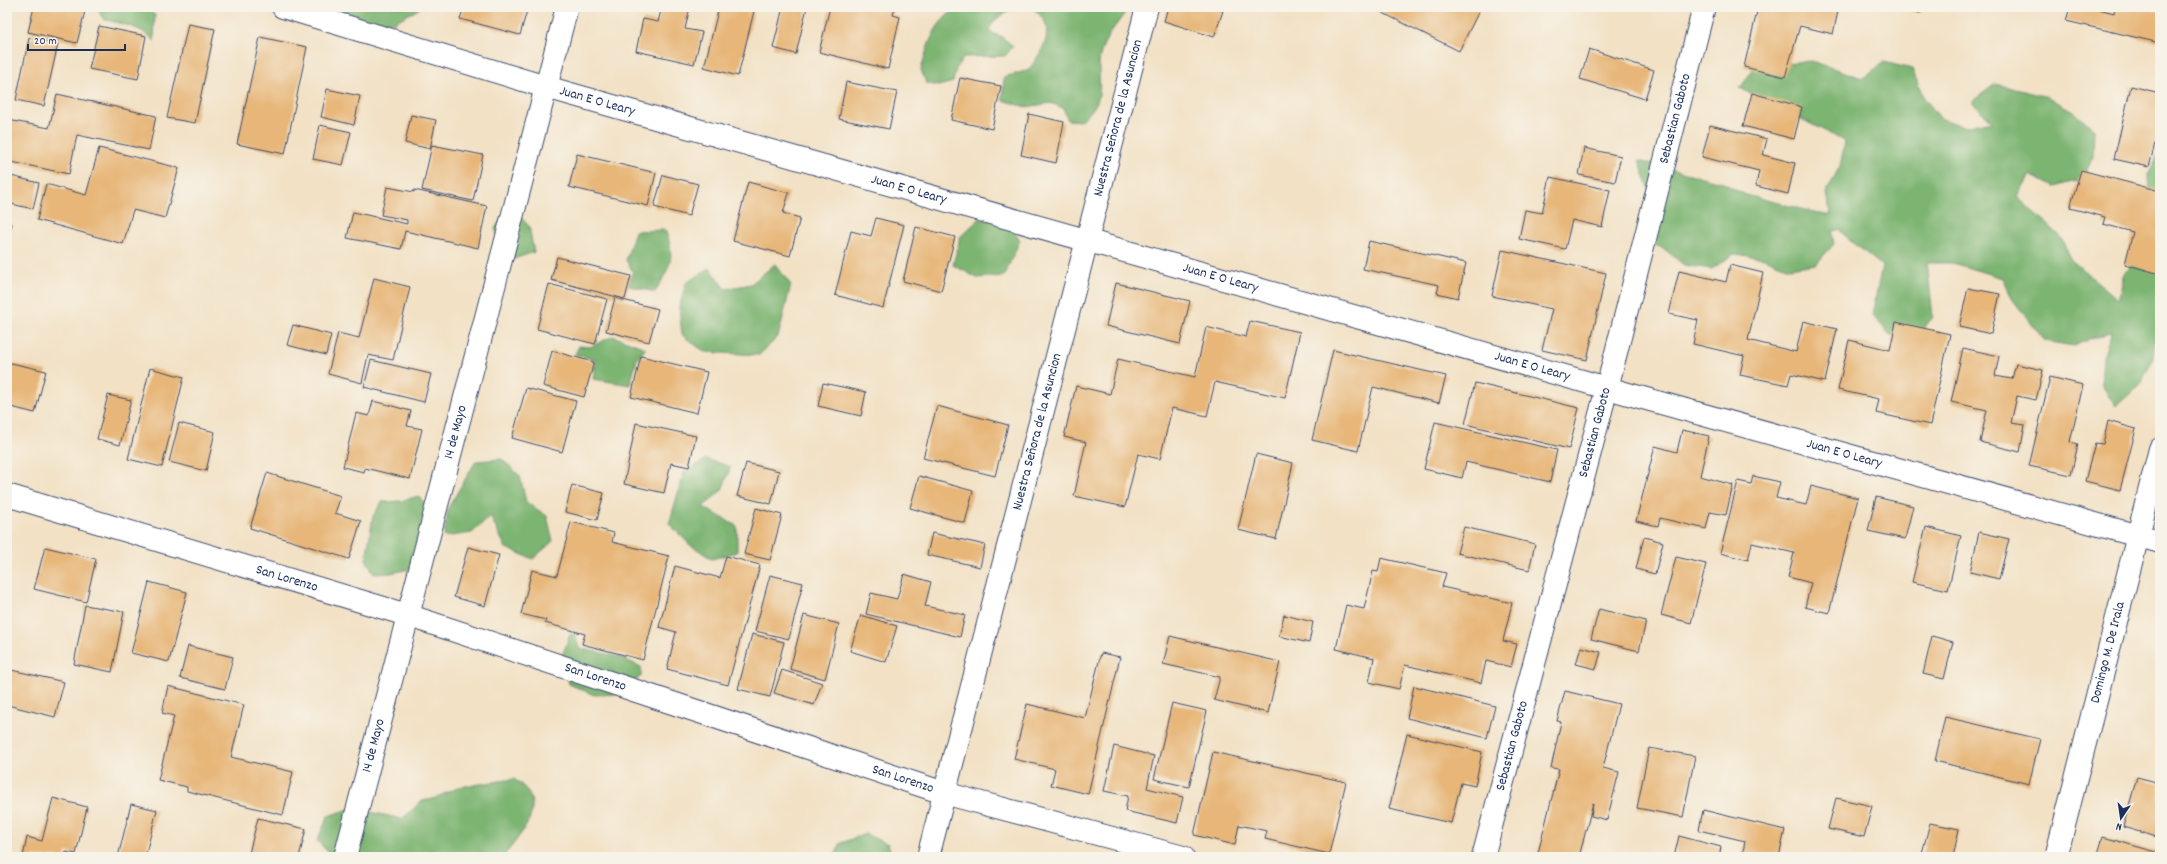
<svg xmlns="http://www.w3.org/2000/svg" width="2167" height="864" font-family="Dekko,sans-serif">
<rect width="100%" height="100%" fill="#f7f3e8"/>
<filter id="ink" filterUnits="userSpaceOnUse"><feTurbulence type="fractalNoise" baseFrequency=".025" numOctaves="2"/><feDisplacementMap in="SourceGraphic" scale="8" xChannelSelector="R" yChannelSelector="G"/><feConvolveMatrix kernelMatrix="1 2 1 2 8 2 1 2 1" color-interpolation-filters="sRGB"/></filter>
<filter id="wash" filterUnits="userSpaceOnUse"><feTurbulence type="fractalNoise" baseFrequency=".012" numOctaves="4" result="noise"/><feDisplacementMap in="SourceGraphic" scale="16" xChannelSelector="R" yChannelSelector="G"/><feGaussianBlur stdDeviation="0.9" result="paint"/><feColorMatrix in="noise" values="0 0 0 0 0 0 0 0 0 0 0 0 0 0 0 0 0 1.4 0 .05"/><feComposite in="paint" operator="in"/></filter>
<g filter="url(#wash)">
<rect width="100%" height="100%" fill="#f2e1c5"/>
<!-- forest -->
<g fill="#7cb471" stroke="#4c7268">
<path d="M97,7h49l9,8 -1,26c-12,-15 -34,-17 -51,-22z"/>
<polygon points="281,7 418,7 419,9 394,22 368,28"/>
<path d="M960,7h54l-19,13 -7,11 14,6 11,9 -8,10 -41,1 -8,12 -3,13 -15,4 -12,-3 -5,-13c7,-26 13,-50 39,-63z"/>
<path d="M1029,7h100c-8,13 -22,27 -27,42 -10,30 11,48 -22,72l-12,-1 -5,-12 -12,-5 -25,4 -24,-7 2,-23 25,-7c11,-17 28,-38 10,-56 -3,-3 -6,-6 -10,-7z"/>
<path d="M1811,61l52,17 21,-16 28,7 11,27 17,22 25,9 27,-6 -20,-19 23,-18 53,13 25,14 21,18 -1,28 -12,23 -27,7 -24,-12 -13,22 42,38 12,25 47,39 7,-26 19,-20 6,-25 -2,-54 12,-23v158l-8,52 -12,24 -24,21 -15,-22 2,-27 9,-26 -39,15 -28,-5 -32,-41 -11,-22 -49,-15h-26l6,54 -17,21 -26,-3 -18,-20 10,-49 -39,-32 -4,-5 -7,3 2,12 -18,20 -27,4 -25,-10 -30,-4 -22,15 -28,-4 -21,-17 -26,-9 12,-51 -10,-27 82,21 25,13 80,20 4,-1 -3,-23 13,-25 5,-24c-34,-20 -71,-34 -105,-54l16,-23z"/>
<polygon points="511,207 529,226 534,252 505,262 495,228"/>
<polygon points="979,219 1005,221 1020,240 1004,276 977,278 953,265 960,237"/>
<path d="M665,230c12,26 4,40 -10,62l-26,-6 4,-14 -7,-12 9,-29z"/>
<polygon points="775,264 791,285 778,337 759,355 705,352 682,335 679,307 686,283 710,268 726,289 751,284"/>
<polygon points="613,336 646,348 637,359 630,385 593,379 596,360 575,354 579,346 590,347"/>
<polygon points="502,459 520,476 526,502 547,516 553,541 533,559 506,548 490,516 472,533 444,537 448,508 476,461"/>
<polygon points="706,459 731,467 722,490 703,507 737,526 737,552 712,559 689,544 669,524 684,473"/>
<polygon points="418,496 431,510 410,569 391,573 374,574 366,559 373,516 382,502 401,501"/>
<polygon points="570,634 575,635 579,648 620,657 641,667 641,676 623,694 594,695 569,684 561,659"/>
<path d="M514,779c37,25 9,52 -11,78h-170l-16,-16 11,-25 24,-8 50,11 20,-18 11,-2 26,-12z"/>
<polygon points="865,834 888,844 893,857 834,857 841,843"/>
</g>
<g id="blocks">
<!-- building -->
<g fill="#e7b678">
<polygon points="34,7 86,7 77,43 28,32"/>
<polygon points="464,7 528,7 520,35 460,19"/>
<polygon points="662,7 690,7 685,29 702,32 694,64 636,51 643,19 658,22"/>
<polygon points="719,7 755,7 738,76 704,67"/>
<polygon points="783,7 807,7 796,54 773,48"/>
<polygon points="830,7 895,7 893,15 900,17 888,69 819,52"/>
<polygon points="1168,7 1211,7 1223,11 1214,37 1164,21"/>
<polygon points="1371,7 1470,7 1479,11 1459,51"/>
<polygon points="1758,7 1839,7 1833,34 1800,26 1785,77 1744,67"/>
<polygon points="1896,7 1922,7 1920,13"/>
<polygon points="2070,7 2091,7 2114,13 2115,7 2144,7 2160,11 2160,43 2066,21"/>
<polygon points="188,24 215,29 195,123 167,118"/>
<polygon points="99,26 146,36 138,79 89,69"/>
<polygon points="260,37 307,47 285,154 237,144"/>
<polygon points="29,38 58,44 44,106 16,100"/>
<polygon points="1589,49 1654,70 1645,99 1580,79"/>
<polygon points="960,78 1001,86 992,129 951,120"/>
<polygon points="846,82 897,92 889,129 839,119"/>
<polygon points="2131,86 2160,93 2160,124 2149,167 2114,159"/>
<polygon points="327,89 360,96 354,125 321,117"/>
<polygon points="1752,93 1802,107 1794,139 1743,126"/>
<polygon points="57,94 156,116 149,150 77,135 69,174 7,161 8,120 49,128"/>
<polygon points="1029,114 1064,122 1056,163 1021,155"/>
<polygon points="411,115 436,120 430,149 405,143"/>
<polygon points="320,125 351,132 343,165 313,159"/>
<polygon points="1710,125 1767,139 1763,155 1795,163 1788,194 1756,186 1759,171 1702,157"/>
<polygon points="432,145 483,155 473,201 422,190"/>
<polygon points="99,148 179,168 165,218 133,210 123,244 37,220 46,184 86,195"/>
<polygon points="1584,148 1621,156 1615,182 1579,175"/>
<polygon points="577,154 656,173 648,206 569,187"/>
<polygon points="2081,170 2160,191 2160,274 2125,264 2133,232 2103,224 2105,217 2070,208"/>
<polygon points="7,175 39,183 33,209 7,203"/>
<polygon points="663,175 698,184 689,216 654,207"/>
<polygon points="1550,177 1610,190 1602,227 1572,220 1565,249 1519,239 1525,210 1542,213"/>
<polygon points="748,182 789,193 783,213 800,218 790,256 733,241"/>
<polygon points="387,187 414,192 414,190 487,206 478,248 405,231 401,249 347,238 353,212 407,224 407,220 381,215"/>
<polygon points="876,218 904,225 883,308 835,295 851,231 871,236"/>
<polygon points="7,222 12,224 7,242"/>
<polygon points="916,227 955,237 941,291 903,281"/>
<polygon points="1369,241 1466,263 1458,298 1437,293 1439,285 1363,269"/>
<polygon points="1502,250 1606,273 1587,360 1542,350 1552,309 1492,296"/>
<polygon points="557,257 631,276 625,299 551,280"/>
<polygon points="1730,265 1763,273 1748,340 1796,352 1803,321 1837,329 1825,382 1791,374 1788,385 1740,375 1744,356 1693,344 1698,320 1669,314 1679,271 1726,282"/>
<polygon points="374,278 410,287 393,360 368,355 362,383 328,374 338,333 359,338"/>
<polygon points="1116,283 1190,301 1180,344 1106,326"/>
<polygon points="549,284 607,299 595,344 537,329"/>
<polygon points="1968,288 2000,294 1991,334 1959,327"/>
<polygon points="615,298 658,309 649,342 606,331"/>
<polygon points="1250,321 1300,332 1285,398 1215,382 1207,416 1172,408 1160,459 1138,454 1125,507 1074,496 1086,442 1064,437 1076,386 1110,394 1118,359 1195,377 1206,327 1246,337"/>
<polygon points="1896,322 1950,334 1930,425 1876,413 1879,399 1838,390 1849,340 1890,350"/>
<polygon points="293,325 331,335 326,355 287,345"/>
<polygon points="1963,348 1999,356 1995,376 2012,379 2016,364 2043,370 2036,400 2017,396 2011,423 2025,425 2020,452 1980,442 1987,410 1951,402"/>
<polygon points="1333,350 1446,376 1439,403 1373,387 1358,451 1312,440"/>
<polygon points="552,351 594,362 584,397 543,386"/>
<polygon points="641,356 707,372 697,413 631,397"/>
<polygon points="371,360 431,374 424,402 364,387"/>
<polygon points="7,362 46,371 35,413 7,406"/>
<polygon points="150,368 184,377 162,467 128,459"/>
<polygon points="2050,377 2083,385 2070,442 2078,444 2071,475 2029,466"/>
<polygon points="823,383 866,392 861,416 818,406"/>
<polygon points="1475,383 1579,408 1569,449 1465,424"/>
<polygon points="526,388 576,401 562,452 512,438"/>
<polygon points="108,395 131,400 120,445 97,439"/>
<polygon points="373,401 411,411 407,426 422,429 410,479 365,468 364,472 343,467 356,413 369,416"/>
<polygon points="937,406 1008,425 995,476 923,458"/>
<polygon points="2108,421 2136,429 2120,490 2085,481 2095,443 2103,444"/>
<polygon points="1435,422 1557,450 1550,482 1466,462 1462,478 1424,469"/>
<polygon points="179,423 215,432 206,471 169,462"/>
<polygon points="636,423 696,436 689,467 671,463 664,493 624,484"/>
<polygon points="1682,430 1709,436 1700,476 1733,485 1726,515 1710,512 1706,529 1660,518 1658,526 1636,521 1655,446 1677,452"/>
<polygon points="1256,454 1293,463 1276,539 1238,530"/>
<polygon points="746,463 779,471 771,504 737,496"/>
<polygon points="267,473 341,496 335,513 361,521 349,559 250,528"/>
<polygon points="919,476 973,491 965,523 910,508"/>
<polygon points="1753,476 1780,482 1776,498 1806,505 1811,486 1858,498 1829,613 1805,607 1811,583 1788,577 1794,553 1752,543 1748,560 1720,553 1738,481 1751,484"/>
<polygon points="572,485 604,493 597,520 565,512"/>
<polygon points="1876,497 1913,506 1905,539 1868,531"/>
<polygon points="756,508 782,515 770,560 744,554"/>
<polygon points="571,522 614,533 612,542 669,556 643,660 582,644 585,634 545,623 546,620 521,614 532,570 557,576"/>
<polygon points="1464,527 1535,544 1529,570 1457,553"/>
<polygon points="1926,527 1961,536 1948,590 1912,582"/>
<polygon points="1979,532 2009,539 1999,579 1970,572"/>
<polygon points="932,533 985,545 980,567 927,555"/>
<polygon points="1644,537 1663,542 1655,574 1636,569"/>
<polygon points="45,547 96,559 86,602 34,589"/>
<polygon points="468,547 499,555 485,606 454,597"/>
<polygon points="726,556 760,565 728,685 667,669 676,632 659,627 675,566 720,578"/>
<polygon points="1676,557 1706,564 1691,623 1661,615"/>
<polygon points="1381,558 1446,573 1442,587 1512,603 1503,641 1517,644 1511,667 1486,661 1481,683 1405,665 1399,689 1369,682 1374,658 1336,649 1346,605 1364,609 1373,571 1378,572"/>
<polygon points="904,574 931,582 925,606 965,615 960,637 866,614 871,593 897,599"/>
<polygon points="770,575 803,583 789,639 755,631"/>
<polygon points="149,582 187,592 169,662 131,653"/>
<polygon points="85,605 124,612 112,672 74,664"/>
<polygon points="1599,609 1646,621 1639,651 1591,639"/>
<polygon points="804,615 839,624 825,679 790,669"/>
<polygon points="861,615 897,626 886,662 850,651"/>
<polygon points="1284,615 1313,622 1309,643 1279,636"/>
<polygon points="752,634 784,642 770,697 738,689"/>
<polygon points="1170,636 1280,662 1268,713 1214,700 1220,677 1163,664"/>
<polygon points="1932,636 1953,642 1944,679 1923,674"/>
<polygon points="188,646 233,657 225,689 180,678"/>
<polygon points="1581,647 1601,652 1596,669 1576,664"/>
<polygon points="1101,653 1120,657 1088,794 1051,785 1055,769 1014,759 1027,704 1085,718"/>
<polygon points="7,669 64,682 55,717 7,705"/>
<polygon points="782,670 822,683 814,705 774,693"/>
<polygon points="168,686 244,705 231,757 293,772 283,815 187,791 187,787 158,780 174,716 162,713"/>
<polygon points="1414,686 1495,706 1487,738 1407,718"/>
<polygon points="1565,691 1619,704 1603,768 1619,772 1607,820 1591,816 1593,803 1579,857 1537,857 1559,769 1551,768 1561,722 1557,721"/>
<polygon points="1172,703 1207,711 1189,787 1154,779"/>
<polygon points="1945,717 2040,739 2029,784 1935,761"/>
<polygon points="1407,734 1482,752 1475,786 1461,783 1451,823 1389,809"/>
<polygon points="1114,746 1154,756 1147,788 1183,797 1177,823 1125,811 1128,796 1104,791"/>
<polygon points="1649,748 1695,756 1683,817 1637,808"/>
<polygon points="1213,752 1346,782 1329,854 1265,839 1267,831 1239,825 1235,845 1194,835"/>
<polygon points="2137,777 2160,783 2160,838 2123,827"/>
<polygon points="53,798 87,807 76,854 66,852 65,857 23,857 27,837 42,841"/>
<polygon points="1836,798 1872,806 1864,837 1828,829"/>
<polygon points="131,804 157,810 145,857 118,857"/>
<polygon points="1703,810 1785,830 1779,857 1742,857 1745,841 1699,830"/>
<polygon points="258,818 306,829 299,857 248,857"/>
<polygon points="1930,823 1959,829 1953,857 1921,857"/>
<polygon points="1679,836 1721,847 1719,857 1674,857"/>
<polygon points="2103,837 2160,853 2160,857 2097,857"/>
</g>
</g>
</g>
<g filter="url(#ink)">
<use href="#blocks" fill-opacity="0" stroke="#3b4a6d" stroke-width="1"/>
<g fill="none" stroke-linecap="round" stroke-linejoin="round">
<defs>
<g id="minor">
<path id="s1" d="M283,7l263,80 1061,301 553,154"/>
<path id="s2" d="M7,495l400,120 537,178 239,64"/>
<path id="s3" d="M345,857l222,-850"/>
<path id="s4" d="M928,857l219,-850"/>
<path id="s5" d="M1483,857l124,-469 97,-381"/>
<path id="s6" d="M2056,857l104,-408"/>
</g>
</defs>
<!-- minor casing -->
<use href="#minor" stroke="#3b4a6d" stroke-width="24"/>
<!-- minor -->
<use href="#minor" stroke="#fff" stroke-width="22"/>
</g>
</g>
<g text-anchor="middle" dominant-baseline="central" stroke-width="4" stroke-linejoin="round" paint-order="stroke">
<!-- street labels -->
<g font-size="14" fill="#1b2f5e" stroke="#f7f3e8">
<text stroke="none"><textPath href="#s1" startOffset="328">Juan E O Leary</textPath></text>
<text stroke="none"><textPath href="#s4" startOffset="763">Nuestra Señora de la Asuncion</textPath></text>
<text stroke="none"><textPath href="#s5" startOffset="763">Sebastian Gaboto</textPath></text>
<text stroke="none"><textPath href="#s1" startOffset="652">Juan E O Leary</textPath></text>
<text stroke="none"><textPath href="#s1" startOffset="976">Juan E O Leary</textPath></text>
<text stroke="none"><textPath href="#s1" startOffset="1300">Juan E O Leary</textPath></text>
<text stroke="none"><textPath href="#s3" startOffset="439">14 de Mayo</textPath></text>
<text stroke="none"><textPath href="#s4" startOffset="439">Nuestra Señora de la Asuncion</textPath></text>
<text stroke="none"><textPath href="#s5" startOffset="439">Sebastian Gaboto</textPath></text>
<text stroke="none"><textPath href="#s1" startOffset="1624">Juan E O Leary</textPath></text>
<text stroke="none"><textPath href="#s2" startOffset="292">San Lorenzo</textPath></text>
<text stroke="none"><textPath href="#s6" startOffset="211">Domingo M. De Irala</textPath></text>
<text stroke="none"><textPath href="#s2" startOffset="616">San Lorenzo</textPath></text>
<text stroke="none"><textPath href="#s3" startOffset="115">14 de Mayo</textPath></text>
<text stroke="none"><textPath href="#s5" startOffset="115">Sebastian Gaboto</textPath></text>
<text stroke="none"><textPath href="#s2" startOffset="940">San Lorenzo</textPath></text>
</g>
</g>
<!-- margin -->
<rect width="2167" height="864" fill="none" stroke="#f7f3e8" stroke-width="24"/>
<!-- north arrow -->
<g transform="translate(2121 818) rotate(193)" stroke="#f7f3e8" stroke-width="3" paint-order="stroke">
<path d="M0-3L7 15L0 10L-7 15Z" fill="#1b2f5e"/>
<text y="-6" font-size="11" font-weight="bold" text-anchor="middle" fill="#1b2f5e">N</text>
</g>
<!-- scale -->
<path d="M28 44v6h97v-6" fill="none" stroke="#1b2f5e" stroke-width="2"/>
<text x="34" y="44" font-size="12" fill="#1b2f5e" stroke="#f7f3e8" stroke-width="3" paint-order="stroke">20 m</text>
</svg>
